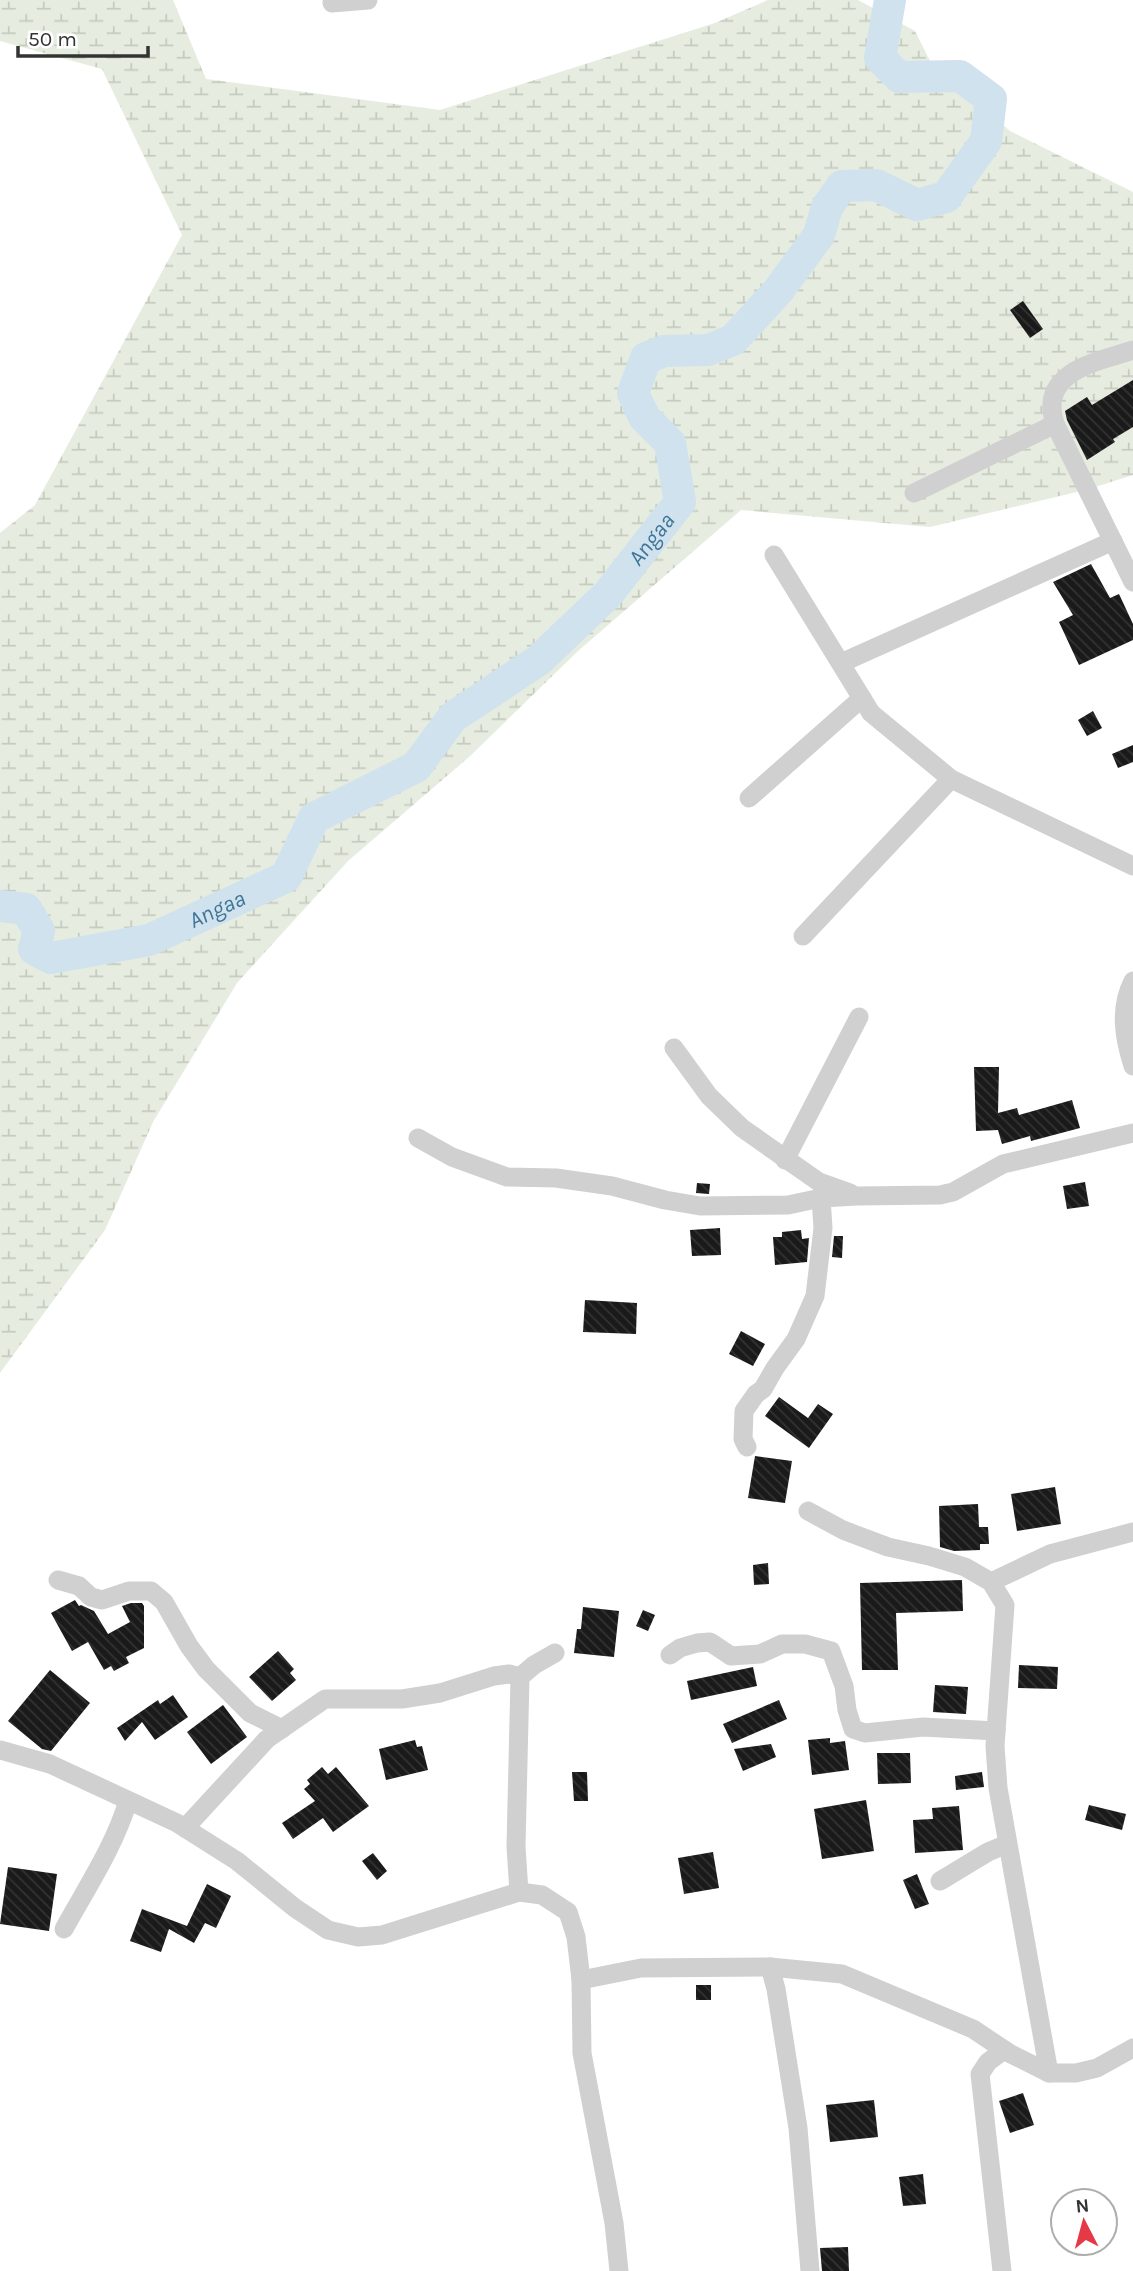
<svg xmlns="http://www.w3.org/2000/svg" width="1133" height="2271" font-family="Karla,sans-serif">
<defs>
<pattern id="wetland-marsh" width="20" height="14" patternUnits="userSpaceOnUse" patternTransform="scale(1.75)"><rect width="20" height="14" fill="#e6ecdf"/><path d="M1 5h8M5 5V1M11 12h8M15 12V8" fill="none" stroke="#c6cbc0"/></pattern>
<pattern id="building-back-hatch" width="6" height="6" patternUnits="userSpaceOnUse" patternTransform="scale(1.75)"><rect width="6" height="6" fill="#1a1a1a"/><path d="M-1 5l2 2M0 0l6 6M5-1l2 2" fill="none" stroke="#333"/></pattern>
</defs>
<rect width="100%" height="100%" fill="#fff"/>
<!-- wetland -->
<polygon fill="url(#wetland-marsh)" points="0,0 173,0 206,79 440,110 715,23 768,0 858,0 915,31 932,65 1010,131 1133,192 1133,475 1089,489 930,527 741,510 578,651 469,757 348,861 237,983 153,1122 105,1230 0,1373 0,533 35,505 182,235 102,69 0,41"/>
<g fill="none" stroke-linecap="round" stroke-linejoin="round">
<!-- river -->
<path stroke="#cfe2ee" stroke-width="32" id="s1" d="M0,906l26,3 13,22 -5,18 17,9 98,-18 137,-63 28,-59 102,-51 37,-50 86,-57 69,-66 72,-92 -10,-59 -26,-26 -11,-24 13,-35 18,-7 44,-1 25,-10 45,-49 41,-56 8,-28 15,-21 34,-1 41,20 29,-8 40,-56 5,-42 -31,-23 -61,1 -19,-19 10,-58"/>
</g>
<!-- building -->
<g fill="url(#building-back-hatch)">
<polygon points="1023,301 1043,329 1030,338 1010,310"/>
<polygon points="1133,380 1133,427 1113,439 1115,442 1087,460 1067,420 1065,411 1087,397 1092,405"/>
<polygon points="1091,564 1110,598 1119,594 1133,624 1133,640 1079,665 1059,622 1073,615 1053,582"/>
<polygon points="1093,711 1102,728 1087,736 1078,720"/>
<polygon points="1133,745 1133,762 1118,768 1112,754"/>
<polygon points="974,1067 999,1067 998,1113 1017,1108 1019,1115 1072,1100 1080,1128 1031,1141 1030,1136 1002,1144 998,1130 976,1131"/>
<polygon points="1085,1182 1089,1206 1067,1209 1063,1186"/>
<polygon points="697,1183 710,1184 709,1194 696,1193"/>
<polygon points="720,1228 721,1255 692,1256 690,1230"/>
<polygon points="801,1230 802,1239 809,1238 807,1262 775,1265 773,1237 782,1237 782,1232"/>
<polygon points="834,1236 843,1236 842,1258 832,1257"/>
<polygon points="585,1300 637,1303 636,1334 583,1332"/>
<polygon points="741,1331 765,1344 753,1366 729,1354"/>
<polygon points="779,1397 808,1418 818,1404 833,1414 809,1448 765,1416"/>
<polygon points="755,1456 792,1461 785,1503 748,1498"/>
<polygon points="1055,1487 1061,1524 1017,1531 1011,1494"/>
<polygon points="978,1504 979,1527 988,1527 989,1544 980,1544 980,1550 954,1551 940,1547 939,1506"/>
<polygon points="768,1563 769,1584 754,1585 753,1565"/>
<polygon points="962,1580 963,1611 896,1613 898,1670 862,1670 860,1583"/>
<polygon points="75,1600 79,1606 81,1605 94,1611 108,1634 130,1622 122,1606 131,1603 142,1603 144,1606 144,1648 126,1657 129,1663 114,1671 111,1666 104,1670 88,1642 72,1651 51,1613"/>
<polygon points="583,1607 619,1611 614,1657 574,1653 577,1629 581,1629"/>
<polygon points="643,1610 655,1615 648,1631 636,1626"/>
<polygon points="278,1651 294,1669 290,1673 296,1680 272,1701 249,1677"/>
<polygon points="1019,1665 1058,1667 1057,1689 1018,1688"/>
<polygon points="753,1667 757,1686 691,1700 687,1681"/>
<polygon points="50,1670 90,1703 51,1751 42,1749 8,1721"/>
<polygon points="935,1685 968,1687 966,1714 933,1712"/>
<polygon points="173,1695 188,1717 155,1740 142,1722 125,1741 117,1728 158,1700 160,1704"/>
<polygon points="779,1700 787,1719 732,1743 723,1724"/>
<polygon points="223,1705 247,1737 211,1764 187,1732"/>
<polygon points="830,1738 830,1743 845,1741 849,1770 812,1775 808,1740"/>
<polygon points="415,1740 417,1747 422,1746 428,1770 386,1780 379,1749"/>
<polygon points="771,1744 776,1757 743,1771 734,1749"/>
<polygon points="877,1753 910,1753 911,1783 878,1784"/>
<polygon points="322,1767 328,1774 336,1767 369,1806 333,1832 323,1818 293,1839 282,1823 315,1801 304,1789 310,1784 307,1780"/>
<polygon points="572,1772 587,1772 588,1801 574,1801"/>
<polygon points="982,1772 984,1787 956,1790 955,1776"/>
<polygon points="866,1800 874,1851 822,1859 814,1809"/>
<polygon points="1089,1805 1126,1814 1122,1830 1085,1820"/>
<polygon points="959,1806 963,1850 915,1853 913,1820 933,1819 932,1808"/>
<polygon points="713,1852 719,1888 684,1894 678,1858"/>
<polygon points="373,1853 387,1871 377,1880 362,1861"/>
<polygon points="8,1867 57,1874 49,1931 0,1924"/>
<polygon points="917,1874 929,1904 915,1909 903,1880"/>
<polygon points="207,1884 231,1896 216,1928 205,1923 194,1943 169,1929 161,1952 130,1941 142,1909 187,1926"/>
<rect x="696" y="1985" width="15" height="15"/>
<polygon points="1023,2093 1034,2125 1010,2133 999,2101"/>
<polygon points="874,2100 878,2137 830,2142 826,2105"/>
<polygon points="923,2174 926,2204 903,2206 899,2177"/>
<polygon points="848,2247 849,2271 822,2271 820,2248"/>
</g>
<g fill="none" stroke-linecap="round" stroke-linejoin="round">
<!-- street -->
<g stroke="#d0d0d0" stroke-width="19">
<polyline points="332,3 368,0"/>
<path d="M1133,350c-36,12 -95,21 -78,74l78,158"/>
<polyline points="914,493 1055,424"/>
<polyline points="774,555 871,713 951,779 1133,866"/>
<polyline points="841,663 1113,541"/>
<polyline points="749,798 862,698"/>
<polyline points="803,936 951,779"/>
<path d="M1133,981c-14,27 -9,57 0,85"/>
<polyline points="674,1048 709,1096 742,1128 819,1182 850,1193"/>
<polyline points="418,1138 452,1157 507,1177 556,1178 612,1186 665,1200 700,1206 788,1205 821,1198 857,1196 940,1195 953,1192 1003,1164 1133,1133"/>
<polyline points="785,1160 859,1017"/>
<polyline points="747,1447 743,1439 744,1411 756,1394 763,1389 775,1368 796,1339 815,1296 823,1228 821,1198"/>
<polyline points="808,1511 843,1530 888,1547 929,1556 965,1567 991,1582 1005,1605 995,1746 998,1788 1049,2073"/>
<polyline points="58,1580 79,1586 91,1597 102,1600 129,1591 151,1591 164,1602 189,1646 206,1669 250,1713 282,1729"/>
<polyline points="991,1582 1050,1554 1133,1532"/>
<polyline points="670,1655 680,1648 697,1643 710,1642 731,1656 760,1654 782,1644 805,1644 831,1651 844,1686 847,1710 853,1729 865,1733 923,1727 996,1731"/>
<polyline points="0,1750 50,1764 177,1823 237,1861 295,1908 328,1930 358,1937 382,1935 519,1892 542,1895 568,1912 576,1937 581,1980 582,2053 614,2223 619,2271"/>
<polyline points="185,1828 267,1739 325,1699 402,1699 440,1693 494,1676 509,1674 520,1677"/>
<polyline points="940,1881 988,1852 1007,1844"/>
<polyline points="519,1892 516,1847 520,1677 534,1665 555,1653"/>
<path d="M64,1929c23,-42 50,-82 64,-128"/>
<polyline points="770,1967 776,1989 798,2128 810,2271"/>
<polyline points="581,1980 641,1968 770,1967 842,1974 973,2029 1009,2053 1049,2073 1076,2073 1097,2068 1133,2048"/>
<polyline points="1002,2271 980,2074 988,2062 1004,2050"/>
</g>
</g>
<g text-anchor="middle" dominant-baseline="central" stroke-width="7" stroke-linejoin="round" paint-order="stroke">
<!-- water labels -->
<g font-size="23" font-style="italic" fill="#3f7597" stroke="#fff">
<text stroke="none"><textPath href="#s1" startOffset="850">Angaa</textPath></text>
<text stroke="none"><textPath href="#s1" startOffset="264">Angaa</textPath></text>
</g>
</g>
<!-- north arrow -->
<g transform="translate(1084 2222) rotate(354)"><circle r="33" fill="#ffffff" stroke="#adadad" stroke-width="2"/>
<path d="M0-5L12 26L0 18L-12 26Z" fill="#e63946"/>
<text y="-10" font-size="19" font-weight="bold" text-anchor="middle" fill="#333333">N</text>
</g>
<!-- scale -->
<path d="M18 46v10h130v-10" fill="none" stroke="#333333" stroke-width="3.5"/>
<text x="28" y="46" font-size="21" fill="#333333" stroke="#ffffff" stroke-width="5" paint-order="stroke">50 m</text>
</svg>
